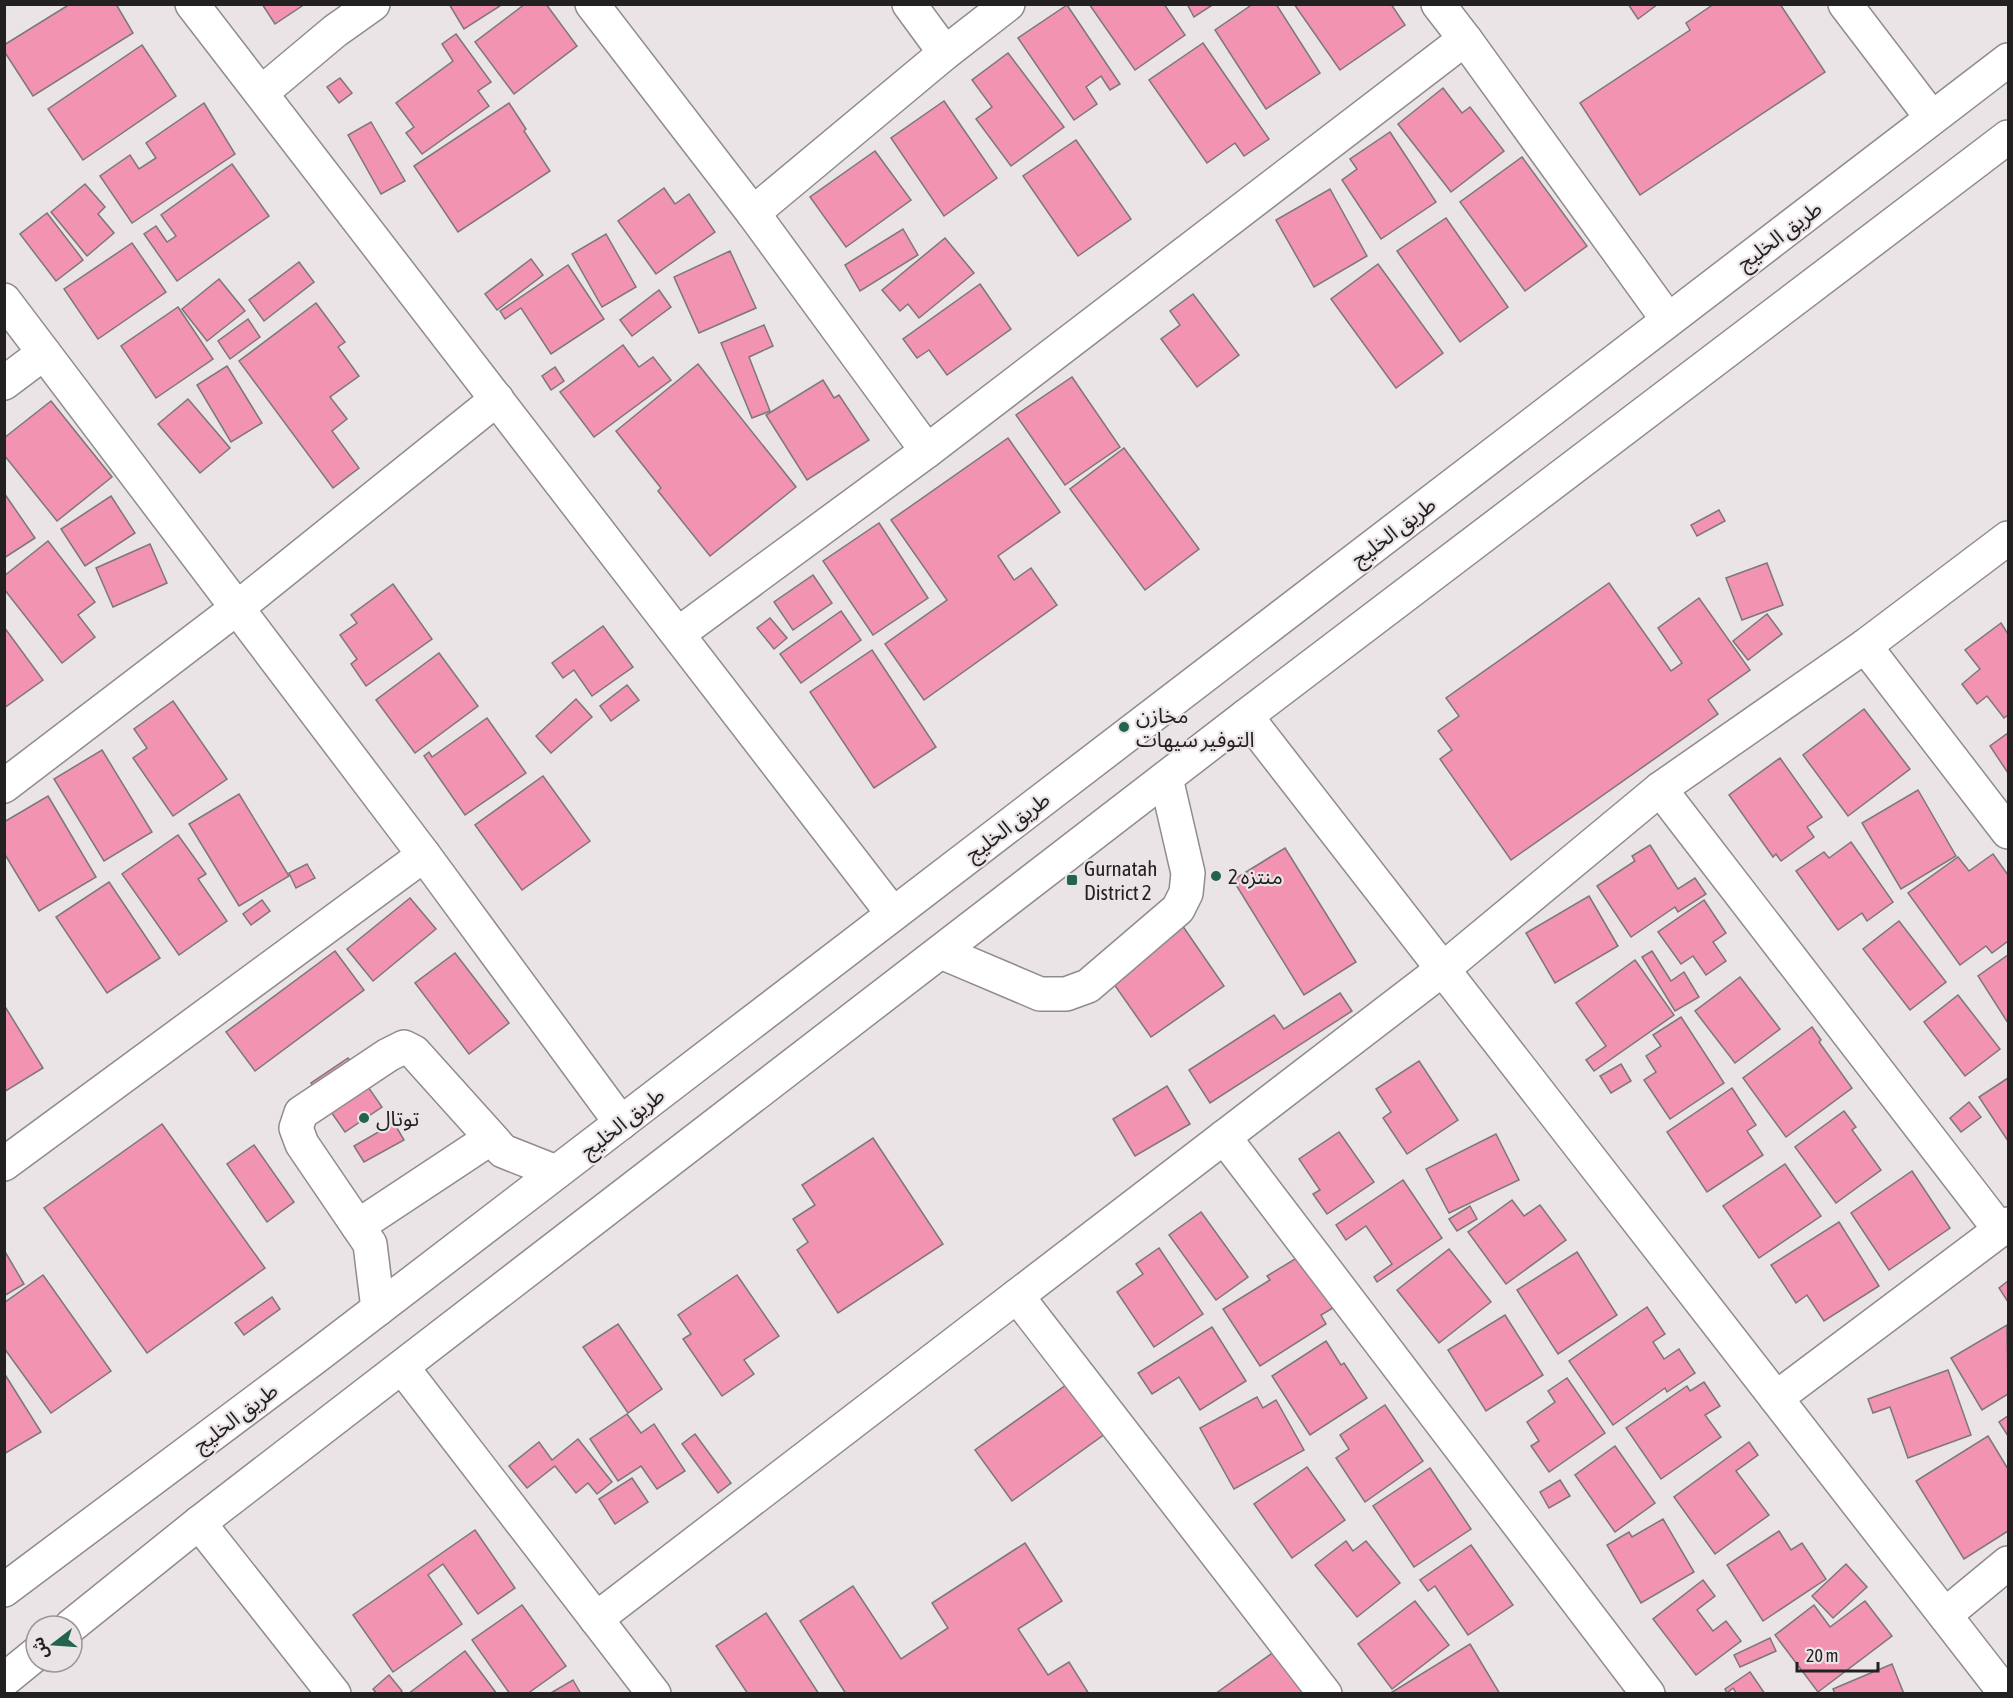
<svg xmlns="http://www.w3.org/2000/svg" width="2013" height="1698" font-family="'Asap Condensed','Noto Sans Arabic',sans-serif">
<rect width="100%" height="100%" fill="#eae4e6"/>
<!-- building -->
<g fill="#f293b1" stroke="#7d7779" stroke-width="1.5">
<polygon points="70,4 116,4 133,33 33,96 4,51 4,45"/>
<polygon points="262,4 305,4 275,24"/>
<polygon points="449,4 503,4 464,29"/>
<polygon points="525,4 546,4 577,46 514,94 475,42"/>
<polygon points="1089,4 1164,4 1185,35 1135,70"/>
<polygon points="1187,4 1214,4 1194,17"/>
<polygon points="1253,4 1276,4 1320,73 1266,109 1215,30"/>
<polygon points="1294,4 1391,4 1405,25 1340,70"/>
<polygon points="1628,4 1658,4 1638,19"/>
<polygon points="1714,4 1780,4 1825,72 1640,195 1580,103 1690,30 1686,23"/>
<polygon points="1067,5 1120,84 1110,90 1101,76 1086,87 1097,104 1074,120 1018,38"/>
<polygon points="456,34 491,82 478,91 489,106 422,154 406,133 414,127 396,103 453,61 442,44"/>
<polygon points="1203,43 1269,139 1244,156 1235,143 1207,163 1149,80"/>
<polygon points="142,45 176,96 83,160 48,109"/>
<polygon points="1008,53 1064,127 1011,166 976,119 992,107 972,80"/>
<polygon points="340,78 352,93 339,103 327,87"/>
<polygon points="1443,88 1462,113 1470,107 1504,151 1451,192 1398,124"/>
<polygon points="944,101 997,178 944,216 891,138"/>
<polygon points="204,103 235,154 132,223 100,176 130,155 139,169 156,158 146,143"/>
<polygon points="509,103 526,129 524,131 550,171 458,232 414,166"/>
<polygon points="371,122 405,181 381,194 348,135"/>
<polygon points="1390,132 1436,202 1381,239 1342,180 1357,169 1350,159"/>
<polygon points="1076,140 1131,219 1078,256 1023,176"/>
<polygon points="875,151 911,200 846,247 810,197"/>
<polygon points="1522,157 1587,246 1525,291 1460,202"/>
<polygon points="232,164 269,216 177,281 144,234 156,226 167,242 176,236 161,215"/>
<polygon points="85,184 105,207 98,214 114,233 87,256 51,212"/>
<polygon points="664,188 675,204 689,194 715,232 656,274 618,221"/>
<polygon points="1330,189 1367,256 1314,287 1276,220"/>
<polygon points="47,213 83,260 56,281 20,234"/>
<polygon points="1446,218 1508,307 1460,342 1397,251"/>
<polygon points="903,229 918,255 860,291 845,265"/>
<polygon points="606,234 636,287 602,307 572,254"/>
<polygon points="945,238 974,273 919,318 908,304 900,311 882,290"/>
<polygon points="132,243 166,292 98,339 64,289"/>
<polygon points="730,251 756,308 699,333 674,277"/>
<polygon points="531,259 543,275 497,310 485,294"/>
<polygon points="299,262 314,282 264,321 249,300"/>
<polygon points="1378,264 1443,353 1396,388 1331,299"/>
<polygon points="568,265 604,319 551,354 521,308 505,319 500,311"/>
<polygon points="219,279 245,311 207,341 182,309"/>
<polygon points="980,284 1011,329 947,375 929,350 917,358 903,339"/>
<polygon points="659,290 671,307 632,336 620,320"/>
<polygon points="1193,294 1239,355 1197,387 1161,339 1180,325 1170,311"/>
<polygon points="316,303 345,342 338,347 359,376 330,397 347,419 332,431 359,468 333,488 239,361"/>
<polygon points="178,307 213,359 156,398 121,346"/>
<polygon points="248,319 260,337 230,359 218,341"/>
<polygon points="764,325 773,346 749,357 770,411 752,418 721,343"/>
<polygon points="623,345 639,367 653,357 671,380 594,437 560,392"/>
<polygon points="698,364 796,487 710,556 658,491 661,488 616,431"/>
<polygon points="227,366 262,423 231,442 197,385"/>
<polygon points="555,367 564,381 551,390 542,376"/>
<polygon points="1072,377 1120,447 1065,485 1016,415"/>
<polygon points="823,380 834,398 839,395 869,440 807,480 766,415"/>
<polygon points="188,399 230,448 200,473 158,424"/>
<polygon points="51,401 112,477 57,521 4,455 4,438"/>
<polygon points="1008,438 1060,512 998,556 1014,580 1031,568 1057,605 924,700 885,644 947,600 891,520"/>
<polygon points="1124,448 1199,549 1145,590 1070,489"/>
<polygon points="4,493 35,538 4,558"/>
<polygon points="111,496 135,533 85,566 61,529"/>
<polygon points="1719,510 1725,521 1697,536 1691,525"/>
<polygon points="879,523 928,598 873,635 823,561"/>
<polygon points="48,541 95,602 78,615 95,637 62,663 4,589 4,576"/>
<polygon points="150,544 167,583 113,607 96,568"/>
<polygon points="1767,563 1783,605 1742,620 1726,578"/>
<polygon points="813,575 832,603 793,630 774,602"/>
<polygon points="1609,583 1671,671 1682,663 1658,628 1699,598 1750,670 1708,700 1718,714 1511,860 1440,759 1452,750 1438,731 1459,716 1446,698"/>
<polygon points="393,584 432,639 366,686 351,664 357,659 340,635 357,623 351,615"/>
<polygon points="841,611 861,640 801,683 780,654"/>
<polygon points="1767,614 1782,634 1748,660 1733,641"/>
<polygon points="770,618 787,638 774,649 757,628"/>
<polygon points="2001,623 2008,634 2008,715 2004,718 1987,696 1977,704 1962,684 1980,669 1965,650"/>
<polygon points="603,626 633,667 592,696 574,670 563,678 552,663"/>
<polygon points="4,627 43,680 4,708"/>
<polygon points="872,650 936,747 874,788 810,692"/>
<polygon points="439,653 478,706 415,753 376,700"/>
<polygon points="627,685 639,700 611,721 600,706"/>
<polygon points="576,699 592,717 551,753 536,736"/>
<polygon points="173,701 227,779 173,816 133,758 147,748 134,729"/>
<polygon points="1864,709 1910,769 1848,816 1803,755"/>
<polygon points="487,718 526,773 465,815 424,756 429,752 432,757"/>
<polygon points="2008,733 2008,773 1990,746"/>
<polygon points="102,750 152,832 104,861 54,779"/>
<polygon points="1780,758 1822,817 1807,827 1814,837 1781,861 1776,854 1773,857 1729,795"/>
<polygon points="543,776 590,841 522,890 475,825"/>
<polygon points="1918,790 1956,856 1901,889 1862,823"/>
<polygon points="239,794 289,876 239,906 189,824"/>
<polygon points="48,796 96,877 39,911 4,853 4,822"/>
<polygon points="178,835 206,874 198,879 227,921 179,955 122,874"/>
<polygon points="1851,842 1893,902 1867,921 1862,913 1838,930 1796,871 1824,852 1829,858"/>
<polygon points="1650,845 1678,889 1695,878 1706,894 1678,912 1675,907 1631,937 1597,886 1635,861 1632,856"/>
<polygon points="1285,848 1356,962 1304,995 1233,880"/>
<polygon points="1993,854 2008,875 2008,941 1992,953 1986,946 1960,965 1908,893 1958,857 1969,871"/>
<polygon points="307,864 315,878 296,888 289,873"/>
<polygon points="109,882 160,958 107,993 56,917"/>
<polygon points="1589,896 1618,946 1555,983 1526,933"/>
<polygon points="410,898 436,929 373,981 347,949"/>
<polygon points="262,900 270,911 251,925 243,914"/>
<polygon points="1704,900 1726,933 1713,942 1726,961 1706,975 1693,956 1681,964 1658,932"/>
<polygon points="1899,921 1946,982 1910,1010 1863,949"/>
<polygon points="1182,925 1224,986 1151,1037 1109,977"/>
<polygon points="335,951 364,990 255,1071 226,1032"/>
<polygon points="1652,951 1671,981 1684,972 1699,997 1675,1011 1642,957"/>
<polygon points="455,953 509,1023 469,1054 415,983"/>
<polygon points="2008,955 2008,1023 1978,976"/>
<polygon points="1635,960 1674,1015 1594,1071 1586,1060 1606,1046 1576,1003"/>
<polygon points="1740,977 1780,1029 1735,1063 1695,1011"/>
<polygon points="1340,993 1352,1011 1210,1103 1189,1070 1274,1015 1284,1029"/>
<polygon points="1958,995 2000,1049 1965,1076 1924,1022"/>
<polygon points="4,1005 43,1068 4,1092"/>
<polygon points="1681,1017 1724,1083 1670,1119 1644,1080 1656,1072 1646,1056 1661,1046 1653,1035"/>
<polygon points="1812,1027 1821,1040 1819,1042 1852,1088 1786,1137 1743,1078"/>
<polygon points="348,1058 382,1107 345,1132 311,1083"/>
<polygon points="1419,1061 1458,1120 1407,1154 1383,1118 1391,1112 1376,1089"/>
<polygon points="1621,1064 1631,1081 1611,1093 1600,1076"/>
<polygon points="2008,1078 2008,1141 1979,1097"/>
<polygon points="1167,1086 1190,1124 1135,1156 1113,1119"/>
<polygon points="1732,1088 1756,1125 1747,1131 1763,1155 1707,1192 1667,1132"/>
<polygon points="1969,1102 1981,1117 1961,1132 1950,1118"/>
<polygon points="1844,1111 1856,1127 1852,1130 1881,1170 1836,1203 1795,1147"/>
<polygon points="394,1123 404,1140 364,1162 354,1146"/>
<polygon points="162,1124 265,1268 147,1353 44,1208"/>
<polygon points="1339,1132 1374,1182 1327,1214 1313,1194 1320,1190 1299,1159"/>
<polygon points="1496,1134 1519,1180 1449,1213 1426,1169"/>
<polygon points="873,1138 943,1244 838,1313 797,1250 808,1242 793,1219 815,1205 802,1185"/>
<polygon points="254,1145 294,1202 267,1222 227,1164"/>
<polygon points="1785,1164 1821,1216 1759,1258 1723,1206"/>
<polygon points="1912,1171 1950,1228 1889,1270 1851,1213"/>
<polygon points="1403,1180 1442,1238 1377,1282 1374,1277 1392,1264 1366,1226 1346,1240 1336,1225"/>
<polygon points="1512,1200 1524,1216 1540,1205 1566,1240 1506,1284 1468,1232"/>
<polygon points="1470,1206 1477,1219 1457,1231 1449,1219"/>
<polygon points="1201,1212 1248,1277 1216,1300 1169,1235"/>
<polygon points="1839,1222 1879,1286 1824,1321 1807,1295 1796,1303 1771,1265"/>
<polygon points="1159,1248 1203,1314 1154,1347 1117,1292 1143,1274 1136,1264"/>
<polygon points="1449,1249 1491,1302 1439,1343 1397,1290"/>
<polygon points="4,1250 24,1284 4,1296"/>
<polygon points="1577,1252 1617,1315 1558,1354 1517,1290"/>
<polygon points="1300,1256 1333,1308 1321,1315 1326,1324 1260,1366 1223,1309 1270,1280 1267,1276"/>
<polygon points="43,1275 111,1371 51,1413 4,1348 4,1303"/>
<polygon points="737,1275 779,1336 744,1360 754,1374 722,1396 683,1339 691,1334 678,1315"/>
<polygon points="2008,1281 2008,1302 1999,1288"/>
<polygon points="272,1297 280,1309 244,1335 235,1323"/>
<polygon points="1647,1307 1665,1334 1653,1342 1664,1359 1679,1349 1695,1373 1667,1392 1665,1388 1613,1425 1569,1361"/>
<polygon points="1505,1315 1543,1375 1486,1411 1448,1350"/>
<polygon points="618,1324 662,1389 628,1413 583,1347"/>
<polygon points="2007,1325 2008,1394 1982,1410 1951,1358"/>
<polygon points="1212,1327 1246,1381 1200,1410 1179,1377 1152,1394 1138,1373"/>
<polygon points="1326,1341 1341,1365 1344,1363 1367,1398 1310,1435 1272,1376"/>
<polygon points="1948,1370 1971,1435 1908,1458 1890,1407 1873,1413 1868,1399"/>
<polygon points="4,1373 41,1432 4,1454"/>
<polygon points="1567,1378 1605,1433 1549,1472 1531,1446 1539,1441 1527,1422 1555,1402 1548,1391"/>
<polygon points="1073,1380 1109,1431 1012,1501 975,1450"/>
<polygon points="1704,1382 1720,1406 1705,1415 1721,1437 1661,1479 1626,1428 1687,1386 1690,1391"/>
<polygon points="1257,1397 1263,1408 1276,1400 1304,1450 1234,1489 1200,1428"/>
<polygon points="1385,1405 1423,1461 1365,1502 1336,1458 1349,1449 1340,1435"/>
<polygon points="627,1414 641,1433 654,1424 685,1471 657,1489 641,1466 618,1481 590,1439"/>
<polygon points="2008,1416 2008,1436 1999,1422"/>
<polygon points="695,1434 731,1483 718,1493 682,1444"/>
<polygon points="1988,1436 2008,1469 2008,1531 1964,1559 1916,1481"/>
<polygon points="578,1439 612,1482 597,1494 588,1483 576,1493 555,1466 527,1488 509,1466 539,1442 552,1460"/>
<polygon points="1749,1442 1758,1455 1736,1471 1769,1515 1715,1554 1674,1497"/>
<polygon points="1615,1446 1655,1503 1615,1532 1575,1475"/>
<polygon points="1307,1467 1345,1520 1292,1558 1254,1504"/>
<polygon points="1430,1468 1471,1529 1414,1567 1373,1506"/>
<polygon points="632,1478 648,1502 615,1524 599,1499"/>
<polygon points="1560,1480 1570,1496 1549,1508 1540,1492"/>
<polygon points="1663,1519 1694,1572 1641,1603 1607,1545 1629,1532 1632,1537"/>
<polygon points="475,1530 515,1588 478,1614 443,1564 428,1575 462,1624 393,1672 353,1615"/>
<polygon points="1779,1531 1791,1550 1802,1543 1826,1579 1763,1621 1727,1565"/>
<polygon points="1346,1541 1353,1551 1366,1541 1400,1583 1357,1617 1315,1565"/>
<polygon points="1025,1543 1062,1601 1018,1629 1048,1675 1069,1662 1089,1694 846,1694 800,1621 853,1586 901,1659 948,1628 932,1603"/>
<polygon points="1471,1545 1513,1605 1468,1635 1435,1586 1428,1591 1420,1580"/>
<polygon points="1846,1564 1867,1587 1833,1618 1812,1596"/>
<polygon points="1703,1580 1715,1596 1697,1610 1713,1631 1726,1621 1741,1641 1696,1675 1653,1619"/>
<polygon points="1415,1601 1449,1645 1392,1689 1358,1644"/>
<polygon points="1865,1601 1892,1636 1818,1692 1775,1635 1814,1605 1830,1627"/>
<polygon points="522,1605 566,1666 527,1694 510,1694 472,1640"/>
<polygon points="766,1613 819,1694 748,1694 716,1646"/>
<polygon points="1770,1638 1776,1651 1740,1667 1734,1655"/>
<polygon points="1470,1644 1500,1694 1389,1694"/>
<polygon points="1278,1649 1309,1694 1215,1694"/>
<polygon points="465,1651 497,1694 408,1694"/>
<polygon points="1892,1664 1904,1694 1835,1694 1833,1689"/>
<polygon points="1750,1672 1765,1694 1737,1694 1733,1688 1727,1693 1725,1689"/>
<polygon points="389,1675 402,1691 399,1694 377,1694 373,1689"/>
<polygon points="573,1680 581,1694 549,1694"/>
</g>
<g fill="none" stroke-linecap="round" stroke-linejoin="round">
<defs>
<g id="minor">
<polyline points="192,4 893,914"/>
<polyline points="592,4 753,213 927,451"/>
<polyline points="909,4 945,53"/>
<polyline points="1845,4 1932,118"/>
<polyline points="1465,39 1668,320"/>
<polyline points="261,93 335,31 373,4"/>
<polyline points="753,213 945,53 1008,4"/>
<polyline points="4,300 424,855 621,1123"/>
<polyline points="4,383 44,353"/>
<polyline points="678,634 927,451 1465,39 1438,4"/>
<polyline points="1865,646 2008,832"/>
<polyline points="1246,716 2006,1694"/>
<polyline points="4,786 237,608 497,399"/>
<polyline points="1660,789 2000,1230"/>
<polyline points="941,952 1040,994 1066,994 1088,986 1178,909 1186,893 1188,873 1166,778"/>
<polyline points="1224,1137 1648,1694"/>
<polyline points="4,1164 424,855"/>
<polyline points="358,1226 491,1138"/>
<polyline points="1017,1296 1325,1694"/>
<polyline points="378,1309 370,1244 302,1144 296,1128 301,1113 388,1055 404,1047 414,1052 503,1151 556,1172"/>
<polyline points="402,1367 654,1694"/>
<polyline points="1776,1398 2008,1224"/>
<polyline points="199,1523 334,1694"/>
<polyline points="1945,1615 2008,1563"/>
<polyline points="596,1619 1443,969 1660,789 1865,646 2008,538"/>
</g>
<g id="major">
<polyline points="4,1590 314,1358 2008,60"/>
<polyline points="71,1626 199,1523 1246,716 2008,137"/>
<polyline points="4,1680 36,1654"/>
</g>
</defs>
<!-- minor casing -->
<use href="#minor" stroke="#908b8c" stroke-width="36"/>
<!-- major casing -->
<use href="#major" stroke="#908b8c" stroke-width="36"/>
<!-- minor -->
<use href="#minor" stroke="#fff" stroke-width="33"/>
<!-- major -->
<use href="#major" stroke="#fff" stroke-width="33"/>
</g>
<!-- markers -->
<g fill="#236350" stroke="#eae4e6" stroke-width="2">
<circle cx="1124" cy="727" r="6"/>
<circle cx="1216" cy="876" r="6"/>
<rect x="1066" y="874" width="12" height="12" rx="3"/>
<circle cx="364" cy="1118" r="6"/>
</g>
<g text-anchor="middle" dominant-baseline="central" stroke-width="4.5" stroke-linejoin="round" paint-order="stroke">
<!-- street labels -->
<g font-size="21" fill="#222020" stroke="#eae4e6">
<text transform="translate(1779 235) rotate(-37)">طريق الخليج</text>
<text transform="translate(1393 531) rotate(-37)">طريق الخليج</text>
<text transform="translate(1007 826) rotate(-37)">طريق الخليج</text>
<text transform="translate(622 1122) rotate(-38)">طريق الخليج</text>
<text transform="translate(235 1417) rotate(-37)">طريق الخليج</text>
</g>
<!-- poi labels -->
<g font-size="21" fill="#222020" stroke="#eae4e6" text-anchor="start">
<text x="1136" y="715">مخازن<tspan x="1136" dy="24">التوفير سيهات</tspan></text>
<text x="1084" y="868">Gurnatah<tspan x="1084" dy="24">District 2</tspan></text>
<text x="1228" y="876">منتزه 2</text>
<text x="376" y="1118">توتال</text>
</g>
</g>
<!-- border -->
<rect width="2013" height="1698" fill="none" stroke="#222020" stroke-width="12"/>
<!-- north arrow -->
<g transform="translate(54 1644) rotate(253)"><circle r="28" fill="#eae4e6" stroke="#9a9697" stroke-width="1.5"/>
<path d="M0-4.5L10 22L0 15L-10 22Z" fill="#236350"/>
<text y="-9" font-size="16" font-weight="bold" text-anchor="middle" fill="#222020">ش</text>
</g>
<!-- scale -->
<path d="M1797 1662v9h81v-9" fill="none" stroke="#222020" stroke-width="3"/>
<text x="1806" y="1662" font-size="18" fill="#222020" stroke="#eae4e6" stroke-width="4.5" paint-order="stroke">20 m</text>
</svg>
